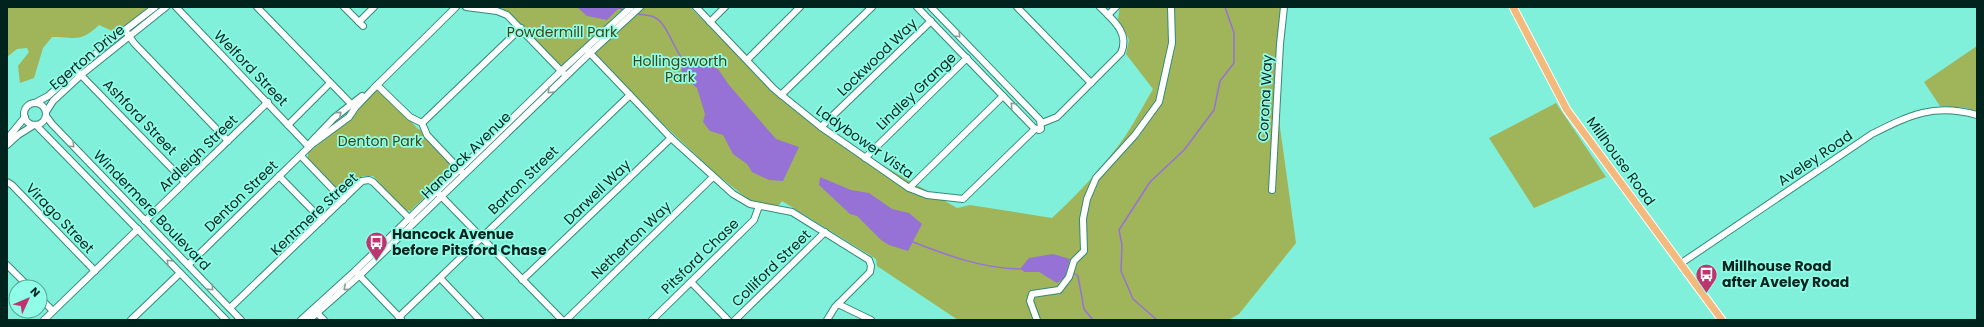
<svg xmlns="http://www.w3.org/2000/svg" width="1984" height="327" font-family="Poppins,sans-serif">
<rect width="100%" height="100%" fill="#81f0da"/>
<!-- green -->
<g fill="#a0b459">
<path d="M7,7h141l-16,15 -15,11 -18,-8c-19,18 -23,12 -47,12l-9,11 -9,30 -14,5 -2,-17 11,-14 -2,-4 -10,1 -10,8z"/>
<polygon points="500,7 625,7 561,67 511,14"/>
<path d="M644,7h46l84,85 49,39 134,77 13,-3 82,13c27,-25 53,-53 74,-83 10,-15 18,-31 27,-46l-27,-35 3,-14 -11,-21 2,-12h162l-4,106 18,130 -57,71 -11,6h-270l-81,-54 -1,-7 -94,-58 -3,4h-14l-16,-5 -34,-27 -55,-52 -66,-68z"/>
<polygon points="1977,46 1977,112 1967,108 1940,106 1924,82"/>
<polygon points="378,87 418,129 421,130 453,168 453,171 410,211 405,210 373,176 363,176 341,194 337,192 308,161 308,153 352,118"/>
<polygon points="1556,103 1606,177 1534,208 1489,138"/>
</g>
<!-- water -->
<g fill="#9772d6">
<polygon points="577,7 620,7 607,20 587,16"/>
<polygon points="681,57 718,69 729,85 776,139 799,147 783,181 769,180 752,172 747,164 733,154 723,135 710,131 703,122 705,114 697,88 682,75"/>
<polygon points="820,177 851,190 869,193 892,209 909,213 922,224 908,251 889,245 881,240 857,216 850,214 819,185"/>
<polygon points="1053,254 1070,259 1065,277 1057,283 1039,272 1025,272 1020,269 1029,258"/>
</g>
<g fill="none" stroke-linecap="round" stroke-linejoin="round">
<!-- stream -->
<g stroke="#9772d6" stroke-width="1.5">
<polyline points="619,8 624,10"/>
<path d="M638,14c5,1 11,1 16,3 12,5 19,29 27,40"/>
<path d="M913,242c36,14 68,26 107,27"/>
<polyline points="1072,272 1078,276 1084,309 1093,320"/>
<polyline points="1157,320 1133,299 1121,271 1122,245 1119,230 1150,182 1184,150 1214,110 1220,81 1234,63 1234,33 1225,7"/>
</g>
<defs>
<g id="minor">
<polyline points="176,7 309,147"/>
<polyline points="257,7 355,108"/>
<polyline points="344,7 363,26"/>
<polyline points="466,7 497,11 507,15 563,73"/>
<polyline points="696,7 774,89 821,127 909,188 927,195 963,199 1035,129"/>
<polyline points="917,7 1034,128 1039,130 1041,129 1040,120 931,7"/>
<polyline points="1017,7 1091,83"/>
<polyline points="1108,15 1116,7"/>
<polyline points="359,22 374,7"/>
<polyline points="710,22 725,7"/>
<polyline points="127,33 134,43 228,141"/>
<polyline points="588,51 671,138 733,194 750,204 792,212 869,260 871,266 870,272 835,307 827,320"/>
<polyline points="747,60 800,7"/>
<polyline points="76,70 185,182"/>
<polyline points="377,85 410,117 422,123"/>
<polyline points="781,95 872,7"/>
<polyline points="35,103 48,96 103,47 155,7"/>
<circle cx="35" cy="114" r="11"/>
<polyline points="46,112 53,101 81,75 166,7"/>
<polyline points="46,116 52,124 241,320"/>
<polyline points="422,123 521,28"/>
<polyline points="422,123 427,135 461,171"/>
<path d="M1042,123l15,-6 64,-64c9,-20 -8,-33 -21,-46"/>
<polyline points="36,125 226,320"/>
<polyline points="288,125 330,83"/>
<polyline points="821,127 931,21"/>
<polyline points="7,139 25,117"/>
<polyline points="7,145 18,135 34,125"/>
<polyline points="311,145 311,142 334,118 362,96"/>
<polyline points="301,156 343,200"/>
<polyline points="865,158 967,58"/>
<polyline points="279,176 322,220"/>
<polyline points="7,182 12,185 95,271"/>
<polyline points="909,188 1003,96"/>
<polyline points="1272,190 1280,44 1284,7"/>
<polyline points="439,194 562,320"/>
<polyline points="145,221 268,102"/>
<path d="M1680,264l192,-130c38,-19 62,-31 105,-19"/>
<polyline points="7,265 29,287"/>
<polyline points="188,265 311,145 349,117 355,108 373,89 456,7"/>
<polyline points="358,274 401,319"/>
<polyline points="440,278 480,320"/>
<polyline points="522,280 671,138"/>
<polyline points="691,282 728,320"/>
<polyline points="40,298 53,311"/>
<polyline points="838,304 871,320"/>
<polyline points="230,308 362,181 369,180 373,182 411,220"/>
<polyline points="315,311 324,320"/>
<polyline points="399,317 630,95"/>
<polyline points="44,320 138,229"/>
<polyline points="131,320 180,273"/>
<polyline points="301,320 355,271 561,71 631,7"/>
<polyline points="309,320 360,275 590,53 640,7"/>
<polyline points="566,320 713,177"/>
<polyline points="652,320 754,220 759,206"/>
<polyline points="735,320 825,232"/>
<polyline points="1037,320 1030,301 1032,294 1059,290 1069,277 1074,261 1084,251 1083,219 1087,199 1096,178 1135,135 1159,102 1172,43 1171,7"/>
</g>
<polyline id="major" points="1513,7 1567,110 1722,320"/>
</defs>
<!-- minor casing -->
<use href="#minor" stroke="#33897a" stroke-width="8"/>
<!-- major casing -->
<use href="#major" stroke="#fff" stroke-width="9"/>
<!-- minor -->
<use href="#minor" stroke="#fff" stroke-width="6"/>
<!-- major -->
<use href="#major" stroke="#f4b97c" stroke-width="7"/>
</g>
<!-- one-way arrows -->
<defs><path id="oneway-chevron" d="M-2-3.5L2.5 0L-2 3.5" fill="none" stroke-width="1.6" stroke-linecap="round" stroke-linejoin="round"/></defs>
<g stroke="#8c9c99">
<use href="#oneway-chevron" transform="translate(958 35) rotate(46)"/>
<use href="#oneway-chevron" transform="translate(550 91) rotate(136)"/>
<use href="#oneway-chevron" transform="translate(1013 105) rotate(-133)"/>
<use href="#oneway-chevron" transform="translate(339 114) rotate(-41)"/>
<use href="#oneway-chevron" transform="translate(72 145) rotate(46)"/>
<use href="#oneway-chevron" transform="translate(169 262) rotate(-134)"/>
<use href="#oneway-chevron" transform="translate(211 288) rotate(46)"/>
<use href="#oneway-chevron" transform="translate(346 288) rotate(139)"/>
</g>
<!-- icons -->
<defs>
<symbol id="bus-pin" viewBox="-11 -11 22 30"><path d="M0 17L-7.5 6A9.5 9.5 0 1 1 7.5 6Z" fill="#be346e" stroke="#8ffde7"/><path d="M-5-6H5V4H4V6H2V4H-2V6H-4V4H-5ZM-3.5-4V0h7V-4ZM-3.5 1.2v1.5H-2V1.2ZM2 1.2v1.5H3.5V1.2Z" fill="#fff"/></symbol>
</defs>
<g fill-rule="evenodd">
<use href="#bus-pin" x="364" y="230" width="25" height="34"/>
<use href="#bus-pin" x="1694" y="262" width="25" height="34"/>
</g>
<g text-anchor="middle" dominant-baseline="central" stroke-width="3.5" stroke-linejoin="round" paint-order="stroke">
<!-- park labels -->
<g font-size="14" fill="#3c4615" stroke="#8ffde7">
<text x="562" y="32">Powdermill Park</text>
<text x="680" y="61">Hollingsworth<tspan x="680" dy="16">Park</tspan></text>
<text x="380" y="141">Denton Park</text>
</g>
<!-- street labels -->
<g font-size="14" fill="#00231d" stroke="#8ffde7">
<text transform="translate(87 57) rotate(-40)">Egerton Drive</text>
<text transform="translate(877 57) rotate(-44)">Lockwood Way</text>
<text transform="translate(251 68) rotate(46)">Welford Street</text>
<text transform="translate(916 91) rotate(-44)">Lindley Grange</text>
<text transform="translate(1265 98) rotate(-87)">Corona Way</text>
<text transform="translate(140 117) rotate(46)">Ashford Street</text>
<text transform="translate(865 142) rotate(35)">Ladybower Vista</text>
<text transform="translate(198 153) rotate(-44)">Ardleigh Street</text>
<text transform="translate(466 155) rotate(-44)">Hancock Avenue</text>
<text transform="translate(1815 158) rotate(-34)">Aveley Road</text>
<text transform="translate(1621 161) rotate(54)">Millhouse Road</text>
<text transform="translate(523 180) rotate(-44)">Barton Street</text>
<text transform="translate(597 192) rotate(-44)">Darwell Way</text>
<text transform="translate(241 196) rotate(-44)">Denton Street</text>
<text transform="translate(152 210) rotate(46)">Windermere Boulevard</text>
<text transform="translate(314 214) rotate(-43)">Kentmere Street</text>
<text transform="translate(60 218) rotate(46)">Virago Street</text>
<text transform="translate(631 240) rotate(-44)">Netherton Way</text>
<text transform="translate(700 256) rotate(-44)">Pitsford Chase</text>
<text transform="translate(771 268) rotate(-44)">Colliford Street</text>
</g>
<!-- poi labels -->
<g font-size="14" font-weight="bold" fill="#00231d" stroke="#8ffde7" text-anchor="start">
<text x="392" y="234">Hancock Avenue<tspan x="392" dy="16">before Pitsford Chase</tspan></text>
<text x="1722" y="266">Millhouse Road<tspan x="1722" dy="16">after Aveley Road</tspan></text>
</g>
</g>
<!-- border -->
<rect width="1984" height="327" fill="none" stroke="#00231d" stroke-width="16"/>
<!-- north arrow -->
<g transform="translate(28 299) rotate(46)"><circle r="19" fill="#8ffde7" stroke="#56a696"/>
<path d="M0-3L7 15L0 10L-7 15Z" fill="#be346e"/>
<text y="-6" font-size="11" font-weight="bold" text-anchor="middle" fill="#00231d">N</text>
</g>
</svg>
